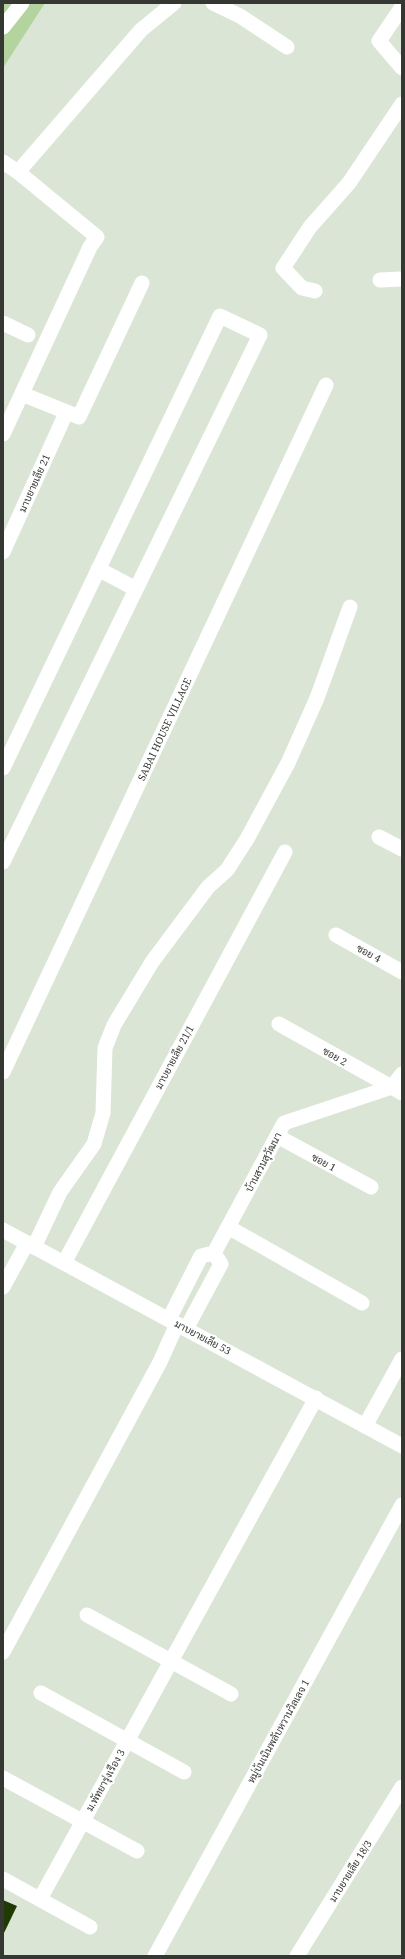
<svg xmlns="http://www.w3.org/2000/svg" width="405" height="1959" font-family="'Noto Serif',Sarabun,serif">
<rect width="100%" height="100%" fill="#dbe5d5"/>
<!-- green -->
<polygon fill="#b4d49f" points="3,3 45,3 3,68"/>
<!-- building -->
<polygon fill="#1f3b03" points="3,1900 17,1906 3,1935"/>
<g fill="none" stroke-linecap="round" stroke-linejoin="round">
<!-- minor -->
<g stroke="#fff" stroke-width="15">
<polyline points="213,3 240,16 287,47"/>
<polyline points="402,7 379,41 402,68"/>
<polyline points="3,27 22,3"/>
<polyline points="3,162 18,172 97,237 90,247 3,434"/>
<polyline points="18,172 141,30 174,3"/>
<polyline points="380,280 402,279"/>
<polyline points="315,291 302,288 283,268 310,227 349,183 402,104"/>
<polyline points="3,323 28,335"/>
<polyline points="22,394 79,417 142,283"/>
<polyline points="3,552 66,413"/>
<polyline points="98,569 136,589"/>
<polyline points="3,768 220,316 260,335 3,862"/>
<polyline points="379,837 402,849"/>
<polyline points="336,935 402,972"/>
<polyline points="279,1024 402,1093"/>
<path id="s1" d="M3,1072l323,-687"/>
<polyline points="277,1136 371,1187"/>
<polyline points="228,1227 362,1303"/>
<polyline points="3,1230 402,1446"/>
<polyline points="34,1247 60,1192 94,1144 103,1113 105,1048 114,1025 152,962 208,887 227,870 247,839 288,763 317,698 350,607"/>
<polyline points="64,1263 285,852"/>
<polyline points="3,1287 27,1243"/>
<polyline points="169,1319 201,1256 214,1253 284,1123 392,1087 402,1074"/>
<polyline points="186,1329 221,1264 214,1253"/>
<polyline points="365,1426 402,1359"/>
<polyline points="87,1615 231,1694"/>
<polyline points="3,1652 160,1362 177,1324"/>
<polyline points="41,1693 184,1772"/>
<polyline points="3,1778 137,1851"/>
<polyline points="3,1879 90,1927"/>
<polyline points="40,1899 316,1398"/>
<polyline points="155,1956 402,1505"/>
<polyline points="297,1956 402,1787"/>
</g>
</g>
<g text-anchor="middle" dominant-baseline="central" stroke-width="4" stroke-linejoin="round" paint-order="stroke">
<!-- street labels -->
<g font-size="10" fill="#353832" stroke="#fff">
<text transform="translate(34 483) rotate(-66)">มาบยายเลีย 21</text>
<text stroke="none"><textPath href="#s1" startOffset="379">SABAI HOUSE VILLAGE</textPath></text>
<text transform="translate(369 953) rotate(29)">ซอย 4</text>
<text transform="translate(335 1056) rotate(30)">ซอย 2</text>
<text transform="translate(174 1057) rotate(-62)">มาบยายเลีย 21/1</text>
<text transform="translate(263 1162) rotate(-62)">บ้านสวนสุวัฒนา</text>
<text transform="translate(324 1162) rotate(29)">ซอย 1</text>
<text transform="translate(203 1337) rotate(28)">มาบยายเลีย 53</text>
<text transform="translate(278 1731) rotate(-61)">หมู่บ้นเนินพลับหวานวิลเลจ 1</text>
<text transform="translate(105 1780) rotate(-61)">ม.พัทยารุ่งเรือง 3</text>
<text transform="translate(350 1871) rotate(-58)">มาบยายเลีย 18/3</text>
</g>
</g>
<!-- border -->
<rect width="405" height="1959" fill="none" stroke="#353832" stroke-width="8"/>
</svg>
